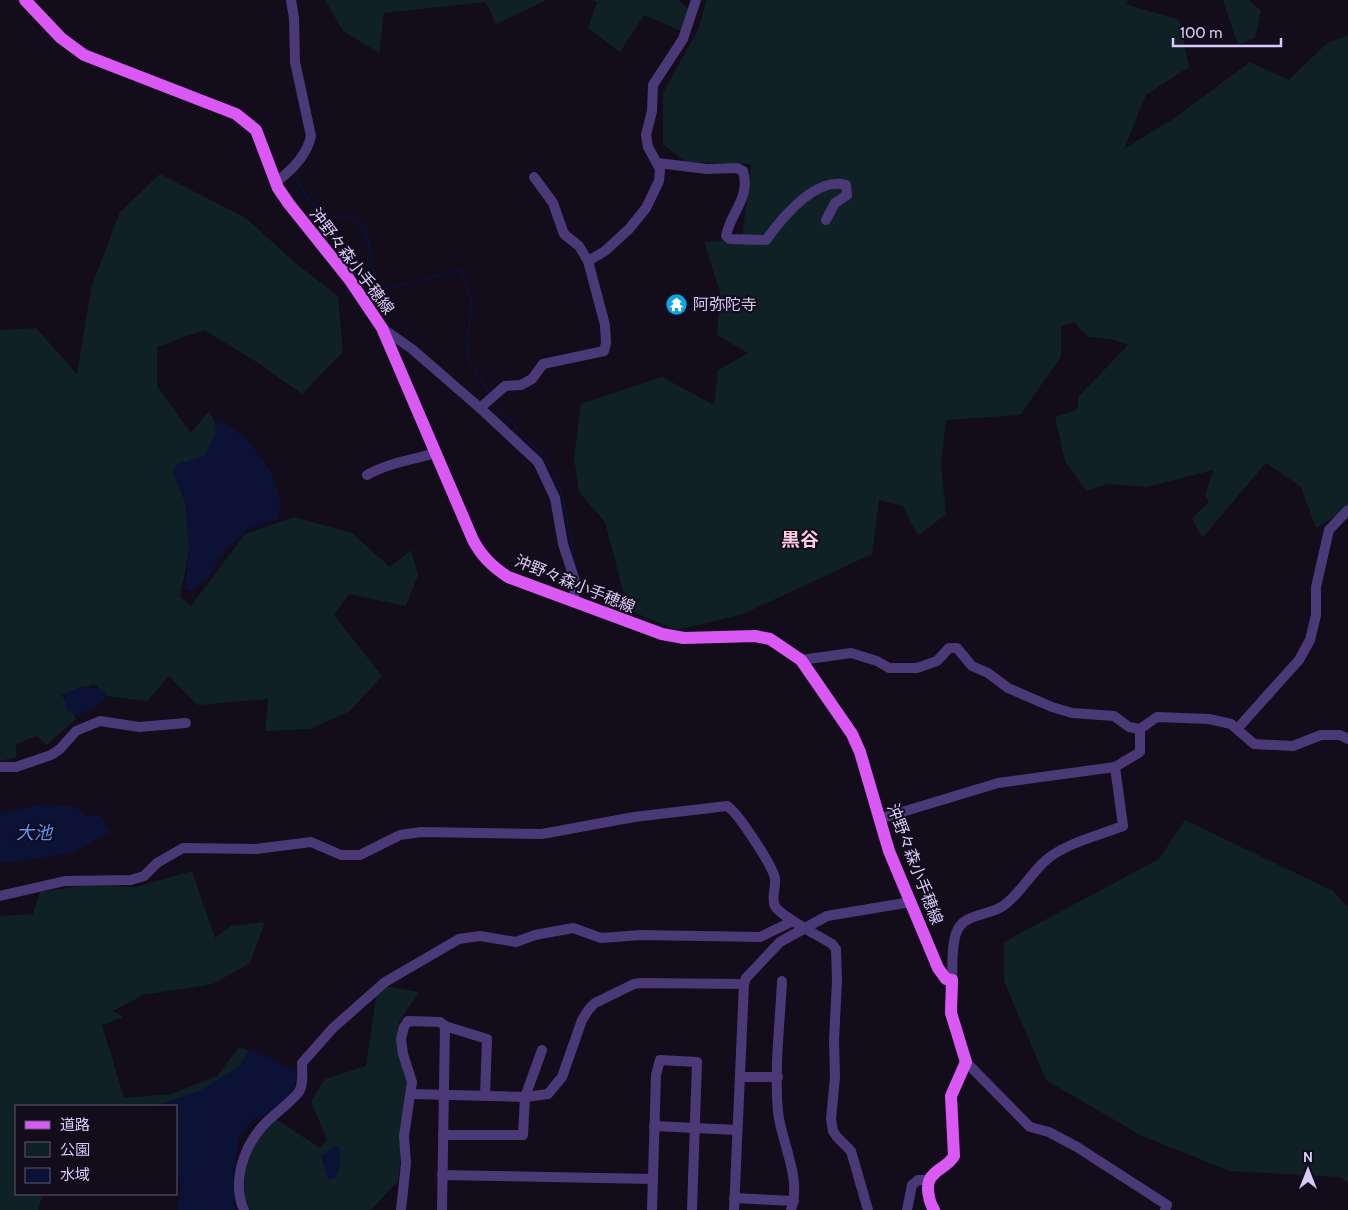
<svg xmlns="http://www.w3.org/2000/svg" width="1348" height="1210" font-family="Cabin,'Noto Sans JP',sans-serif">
<rect width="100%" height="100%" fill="#120c1b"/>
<!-- green -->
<g fill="#102125">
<polygon points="325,0 547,0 496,24 486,2 384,13 379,53 343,31"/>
<polygon points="591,0 678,0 688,9 681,31 644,15 620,52 588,28 597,2"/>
<polygon points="707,0 1128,0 1126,4 1179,20 1189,67 1146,95 1124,149 1176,117 1250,62 1289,80 1326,44 1348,35 1348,509 1316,528 1301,487 1266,463 1202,538 1192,518 1209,502 1205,496 1213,470 1147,487 1107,484 1086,491 1065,461 1055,417 1077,410 1079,396 1128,345 1111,339 1088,337 1074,322 1061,326 1061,357 1020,415 946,420 941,465 946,514 918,536 903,506 879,500 872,554 743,614 677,630 628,610 605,522 579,492 574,457 581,404 662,377 714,405 718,370 748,353 717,335 720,292 704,242 742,240 751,164 687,162 663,145 663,93 698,30"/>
<polygon points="1223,0 1249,0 1261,11 1255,38 1238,45"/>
<polygon points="160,174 246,218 294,262 338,296 343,352 302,394 258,363 204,330 157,347 157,386 191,433 209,411 221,434 189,512 189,551 180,597 191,606 245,534 294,517 352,533 390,567 411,550 418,575 406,606 349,594 334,615 382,676 350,711 310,729 265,731 268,699 198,705 169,676 147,701 107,696 94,684 62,695 76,719 47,745 37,736 16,744 16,757 0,761 0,330 36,328 77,374 91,288 120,212"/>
<polygon points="1185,820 1333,891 1348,908 1348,1183 1340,1177 1230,1171 1140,1135 1046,1080 1004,981 1004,942 1159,859"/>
<polygon points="192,871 215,938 231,926 265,922 250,963 213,984 143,995 113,1011 123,1017 102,1025 124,1098 171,1094 217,1076 239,1047 253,1052 230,1087 176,1106 16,1106 16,1194 43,1194 38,1210 0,1210 0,916 33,914 40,892 88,885 136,887"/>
<path d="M385,986l34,6 -20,30 4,44 6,19 -11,96 -27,29h-121c-12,-22 -2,-57 12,-78 3,-5 9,-9 14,-13l44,29 7,-8 -16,-39 14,-22 41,-13 10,-69z"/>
</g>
<!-- water -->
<g fill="#0b1235">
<polygon points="220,419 247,439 272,473 281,505 277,519 249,528 222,554 210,576 193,591 185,589 189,551 185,502 172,472 178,464 204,456 215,435 216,423"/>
<polygon points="80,687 98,688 107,696 96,707 78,716 66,710 64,694"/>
<polygon points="43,804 76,807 86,816 100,815 110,832 74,852 17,862 0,863 0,813"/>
<path d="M249,1049l47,21 1,11 -6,12 -16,18 -20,7 -17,21 -4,36v31l3,4h-60c2,-11 6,-30 -1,-40v-64h-22l45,-15 40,-24z"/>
<polygon points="339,1145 340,1163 336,1178 328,1180 321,1155"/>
</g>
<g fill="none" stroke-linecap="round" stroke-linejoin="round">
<!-- stream -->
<g stroke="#0b1235" stroke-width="2">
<polyline points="297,94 302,118"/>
<path d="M295,172c3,17 22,42 40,45 7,1 13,-1 19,2l12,14 11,54 4,3 80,-20 11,32 -5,41 1,15 22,37"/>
<path d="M494,401l8,13 13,11 1,10c51,21 50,92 61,138"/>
</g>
<!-- minor -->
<g stroke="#493a77" stroke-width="10">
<path d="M658,163l49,6 30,-1 6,3c8,27 -13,42 -17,65l4,3 36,1c16,-22 49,-64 80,-55l1,10 -12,8 -9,17"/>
<path d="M276,182c15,-11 31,-27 35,-46l-16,-74 -1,-44 -3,-18"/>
<polyline points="588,261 605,251 629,229 646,208 659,181 660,169 648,147 646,135 652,111 653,85 683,39 696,0"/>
<polyline points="382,328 412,349 480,408 538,462 555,498 563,544 575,581 574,602"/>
<polyline points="480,408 505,386 521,385 532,379 543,364 604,351 606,343 605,325 588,261 579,246 564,234 553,203 534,177"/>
<path d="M367,475c20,-12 46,-15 68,-22"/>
<polyline points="801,660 851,653 877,661 889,668 917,668 937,661 949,648 957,648 972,666 988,673 1008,688 1052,707 1072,713 1114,716 1129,727 1140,729"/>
<polyline points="1238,728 1299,660 1310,640 1316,615 1316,587 1329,530 1348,510"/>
<polyline points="0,767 16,767 51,755 60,749 76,731 100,721 139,727 186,723"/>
<polyline points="879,819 998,783 1115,767 1140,752 1140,729 1157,717 1209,719 1231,724 1254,744 1293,746 1321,735 1340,735 1348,739"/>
<path d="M0,896l65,-15 66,-1 13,-4 13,-13 26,-15 73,1 55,-7 30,13h19l40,-20 21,-3 121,2 92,-17 93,-11c10,5 47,62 48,73 1,8 -4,20 0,27 5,10 46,31 57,38l4,5 1,31 -3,61 1,36 -4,42 2,12 4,6 14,14 17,59"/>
<path d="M952,980c1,-16 -1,-35 5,-49 8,-18 31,-15 46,-25 16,-11 26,-30 41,-44 18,-18 56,-27 79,-36l-8,-59"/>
<path d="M782,981c-2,43 -8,89 -4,131 4,33 24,66 13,98"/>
<polyline points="966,1062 1030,1127 1049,1132 1077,1147 1167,1205 1165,1210"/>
<polyline points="740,1077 778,1077"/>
<polyline points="411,1094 525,1097 548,1094 562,1077 582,1020 589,1009 595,1003 634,984 642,983 744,984"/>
<polyline points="654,1126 737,1130"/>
<polyline points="443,1135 523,1135 525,1097 542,1050"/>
<polyline points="442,1175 653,1179"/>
<polyline points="734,1198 794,1201"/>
<path d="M244,1210c-12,-27 -1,-61 17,-82 11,-13 26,-22 37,-35 6,-7 4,-21 4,-30l31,-35 52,-46 74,-43 21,-3 36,6 19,-7 38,-7 28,10 40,-3 119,2 33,-16"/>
<polyline points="401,1210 406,1163 404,1136 412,1082 403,1054 401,1039 404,1027 408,1021 440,1022 445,1026 487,1039 485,1096"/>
<polyline points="442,1210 445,1026"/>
<polyline points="652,1210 656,1075 660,1060 697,1062 692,1210"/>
<polyline points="734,1210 744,984 746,978 780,942 827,916 911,902"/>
<polyline points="907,1210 912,1185 918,1180 929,1180"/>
</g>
<!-- major -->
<path stroke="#da59f4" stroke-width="12" d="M25,0l36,38 23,17 152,59 20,16 22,58 11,16 60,75 33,49 91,212c9,17 20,27 35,37l154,57 22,4 71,-2 15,3 31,21 51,74 8,18 29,99 49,117 8,11 6,1 -1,33 15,49 -15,34 3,60c-6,10 -14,11 -21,19 -9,8 -4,27 1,35"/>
</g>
<!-- icons -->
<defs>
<symbol id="temple-disc" viewBox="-11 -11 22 22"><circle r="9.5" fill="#0fa1e3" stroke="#120c1b"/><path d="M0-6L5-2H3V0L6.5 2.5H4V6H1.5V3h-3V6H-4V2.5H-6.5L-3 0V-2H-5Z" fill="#fff"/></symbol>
</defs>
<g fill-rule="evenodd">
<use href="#temple-disc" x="664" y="292" width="25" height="25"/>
</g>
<g text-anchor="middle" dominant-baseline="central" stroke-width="4" stroke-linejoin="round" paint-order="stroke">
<!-- street labels -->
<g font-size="16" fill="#dacafb" stroke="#120c1b">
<text transform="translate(352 261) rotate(53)">沖野々森小手穂線</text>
<text transform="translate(575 584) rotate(22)">沖野々森小手穂線</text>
<text transform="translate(915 864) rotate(69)">沖野々森小手穂線</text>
</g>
<!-- poi labels -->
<g font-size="16" fill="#dacafb" stroke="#120c1b" text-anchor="start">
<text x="693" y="304">阿弥陀寺</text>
</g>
<!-- water labels -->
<g font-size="18" font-style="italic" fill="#5f90f4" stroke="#120c1b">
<text x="34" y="833">大池</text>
</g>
<!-- quarter labels -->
<g font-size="19" font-weight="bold" fill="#fccce0" stroke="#120c1b">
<text x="800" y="539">黒谷</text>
</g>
</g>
<!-- legend -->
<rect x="15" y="1105" width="162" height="90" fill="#120c1b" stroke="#625875"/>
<rect x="25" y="1121" width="25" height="8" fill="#da59f4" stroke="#625875"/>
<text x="60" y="1130" font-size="15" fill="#dacafb">道路</text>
<rect x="25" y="1142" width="25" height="15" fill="#102125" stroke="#625875"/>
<text x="60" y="1155" font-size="15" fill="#dacafb">公園</text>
<rect x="25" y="1168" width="25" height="15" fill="#0b1235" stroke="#625875"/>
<text x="60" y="1180" font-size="15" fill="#dacafb">水域</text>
<!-- north arrow -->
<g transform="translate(1308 1170)" stroke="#120c1b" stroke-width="4" paint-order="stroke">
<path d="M0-4L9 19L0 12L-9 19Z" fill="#dacafb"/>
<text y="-8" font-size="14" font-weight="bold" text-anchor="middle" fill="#dacafb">N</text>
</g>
<!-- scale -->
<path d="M1173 38v8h108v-8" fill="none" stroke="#dacafb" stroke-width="2.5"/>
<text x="1180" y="38" font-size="15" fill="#dacafb" stroke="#120c1b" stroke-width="4" paint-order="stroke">100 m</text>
</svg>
